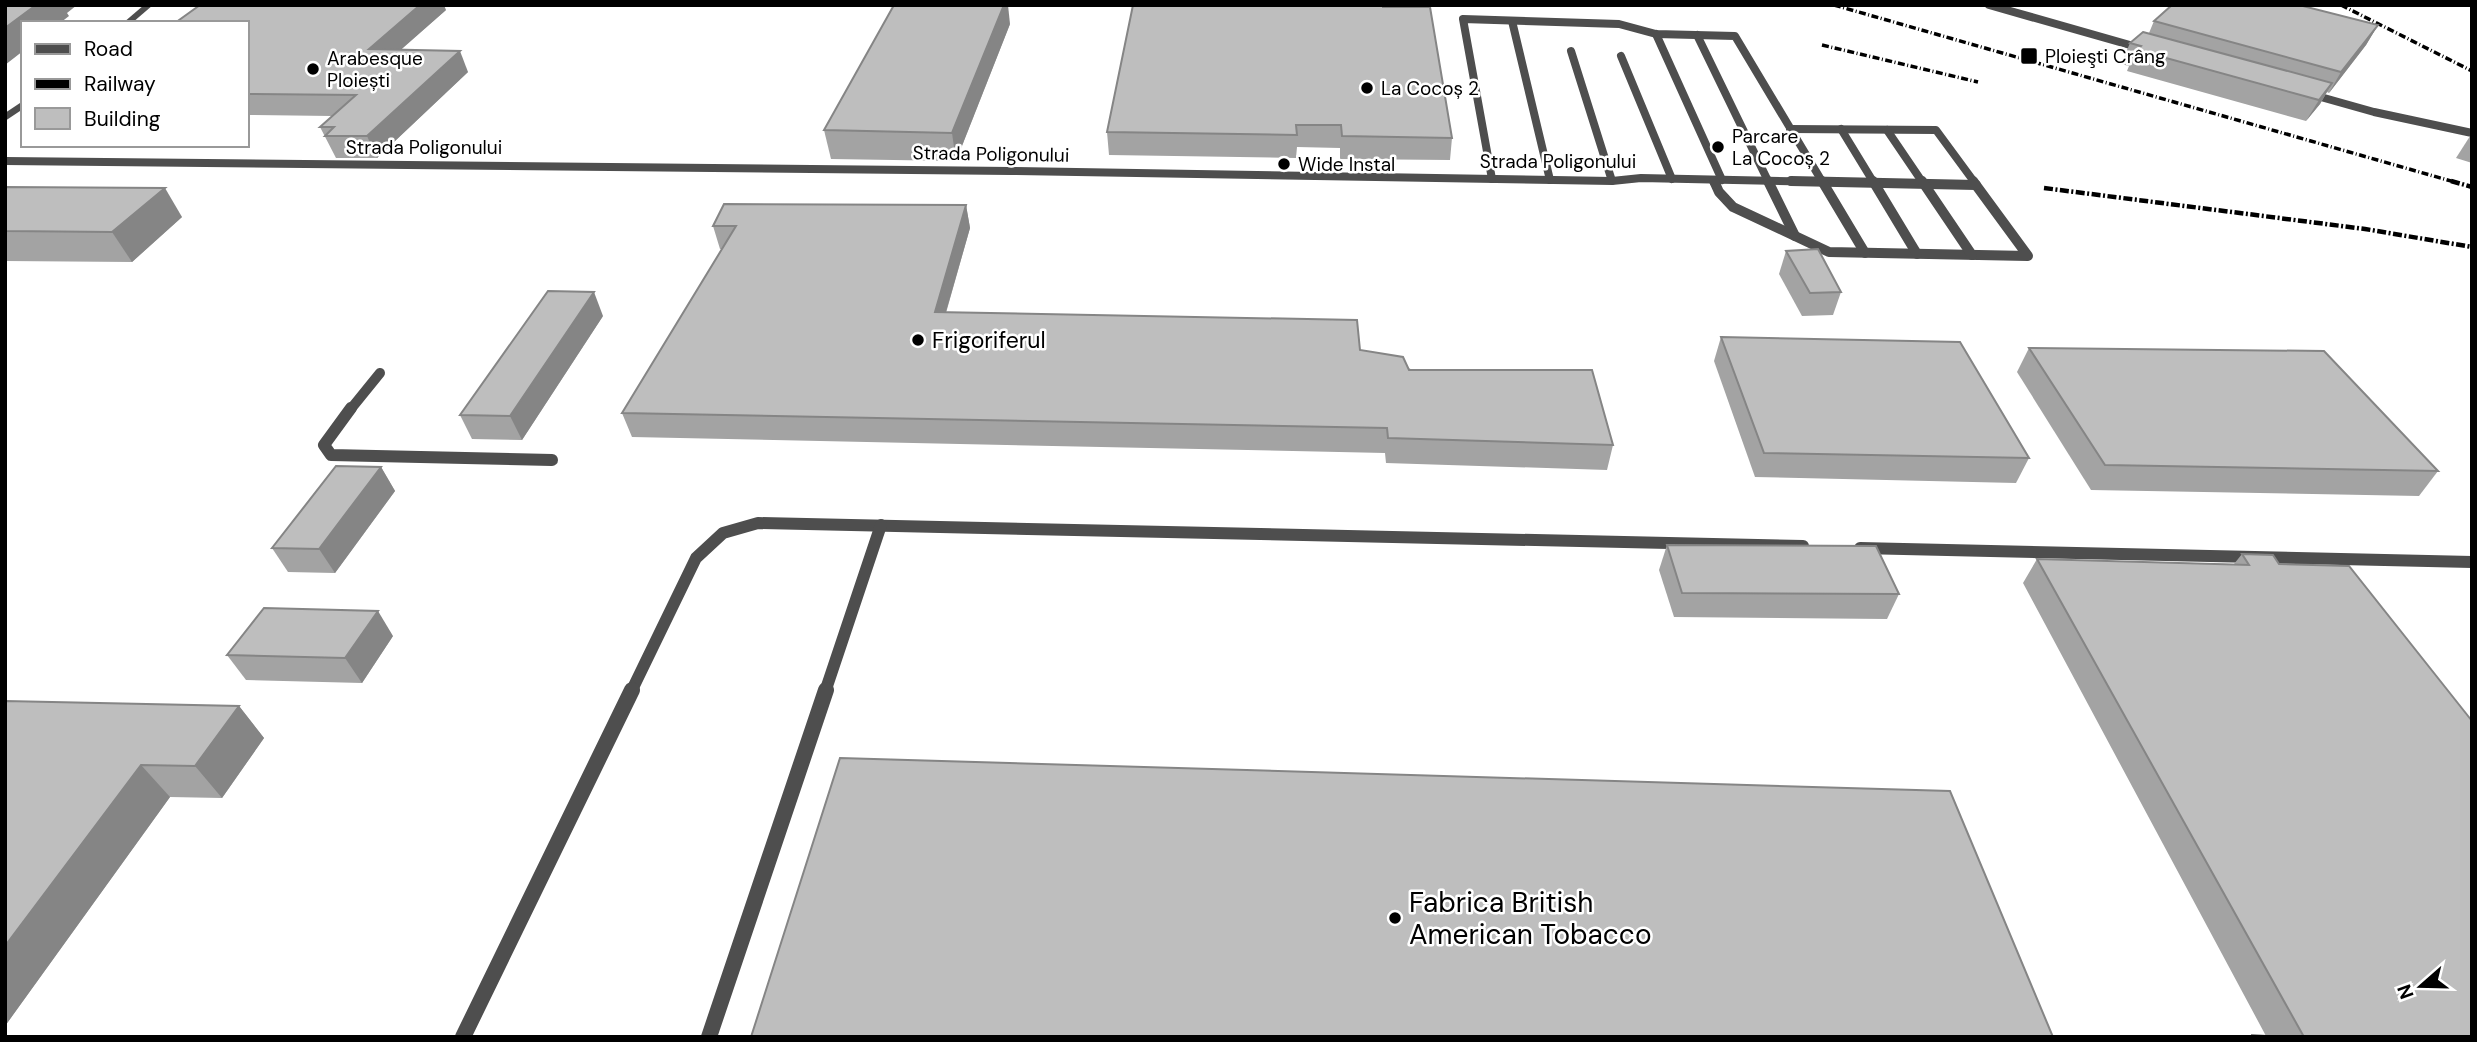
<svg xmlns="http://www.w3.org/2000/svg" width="2477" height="1042" font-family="'DM Sans',sans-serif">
<rect width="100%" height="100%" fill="#fff"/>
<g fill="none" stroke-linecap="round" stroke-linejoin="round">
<!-- service-far3 -->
<g stroke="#4e4e4e" stroke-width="8">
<polyline points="1989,5 2144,49"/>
<polyline points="1512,21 1550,180"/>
<polyline points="1656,34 1722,180"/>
<polyline points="1697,35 1769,183"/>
<polyline points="1571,51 1612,181"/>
<polyline points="1621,56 1672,179"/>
<polyline points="2310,94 2374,112 2472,133"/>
<polyline points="1790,129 1936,130 1975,183"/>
<polyline points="1841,129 1874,183"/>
<polyline points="1887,130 1923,183"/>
<polyline points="5,161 1011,171 1612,181 1641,178 1875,183"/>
<polyline points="1492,179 1463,19 1619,24 1656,34 1735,36 1823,183"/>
<polyline points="1713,180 1714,183"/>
</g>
<!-- service-far2 -->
<g stroke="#4e4e4e" stroke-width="10">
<polyline points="1714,181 1719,192 1733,207 1829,252 2028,256 1973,181"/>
<polyline points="1768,181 1795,236"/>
<polyline points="1791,181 1976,185"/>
<polyline points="1822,181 1865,253"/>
<polyline points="1873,181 1917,254"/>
<polyline points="1922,181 1972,255"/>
<polyline points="350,410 380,373"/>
</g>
<!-- service-far1 -->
<g stroke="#4e4e4e" stroke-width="12">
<polyline points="351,408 324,445 331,455 552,460"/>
<polyline points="1860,548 2472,562"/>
<polyline points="631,692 696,558 723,533 758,523 1803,546"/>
<polyline points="825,692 881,525"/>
</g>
<!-- service -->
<g stroke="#4e4e4e" stroke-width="16">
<polyline points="463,1037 632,690"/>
<polyline points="709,1037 826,690"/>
</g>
<!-- minor -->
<g fill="#4e4e4e" fill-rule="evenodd">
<polygon points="144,5 153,5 132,23 123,23"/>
<polygon points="23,101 23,109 5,121 5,113"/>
</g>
<!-- rail-far1 -->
<g stroke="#000" stroke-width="3.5" stroke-dasharray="7 2.5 1 2.5" stroke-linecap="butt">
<polyline points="1834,5 2458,183"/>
<polyline points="2341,5 2472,71"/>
<polyline points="1822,45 1978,82"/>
</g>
<!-- rail -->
<g stroke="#000" stroke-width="4.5" stroke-dasharray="9 2.5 2 2.5" stroke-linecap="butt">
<polyline points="2451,181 2472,187"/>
<polyline points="2044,188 2365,229 2472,247"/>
</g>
</g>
<!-- wall -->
<g fill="#a3a3a3">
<polygon points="1133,5 1452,138 1450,160 1340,159 1340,148 1297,147 1296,158 1109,155 1107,132"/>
<polygon points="446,10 400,50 468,72 377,158 336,158 320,127 332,116 247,115 247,23"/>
<polygon points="2154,21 2378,25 2366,45 2329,93 2327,92 2320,104 2306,121 2127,71 2129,66 2121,64 2130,43 2149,33"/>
<polygon points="1010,24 956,161 831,159 824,130"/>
<polygon points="2472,133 2472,163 2456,158"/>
<polygon points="5,187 182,217 132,262 5,261"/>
<polygon points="966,205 970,228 946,313 1360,350 1613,445 1607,470 1386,463 1385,453 632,437 622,413 722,249 720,249 713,226"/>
<polygon points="1786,251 1841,292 1833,315 1802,316 1779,274"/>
<polygon points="603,316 522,440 472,439 460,415"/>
<polygon points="1721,337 2029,458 2016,483 1755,477 1714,361"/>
<polygon points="2029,348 2438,471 2419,496 2091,490 2017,372"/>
<polygon points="381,467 395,491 335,573 288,572 272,548"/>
<polygon points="1667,545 1899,594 1887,619 1674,617 1659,570"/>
<polygon points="2242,554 2273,555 2472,1037 2250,1037 2252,1035 2266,1036 2023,583 2037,559 2234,564"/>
<polygon points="393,636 362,683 246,680 227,655"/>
<polygon points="5,701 239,706 264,738 222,798 170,797 5,1026"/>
</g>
<!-- shaded-wall -->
<g fill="#858585">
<polygon points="36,5 77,5 67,13 69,16 60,23 23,23 23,51 5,65 5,28"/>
<polygon points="420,5 444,5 446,10 378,70 369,49"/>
<polygon points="995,5 1008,5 1010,24 956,161 952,133"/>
<polygon points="2378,25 2366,45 2329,93 2341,72"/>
<polygon points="460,51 468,72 377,158 367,136"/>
<polygon points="2332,83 2320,104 2306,121 2319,100"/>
<polygon points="165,188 182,217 132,262 112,232"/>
<polygon points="966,205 970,228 939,336 935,312"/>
<polygon points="594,292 603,316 522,440 510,416"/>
<polygon points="381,467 395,491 335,573 319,549"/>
<polygon points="378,611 393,636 362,683 345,658"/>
<polygon points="239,706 264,738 222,798 195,766"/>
<polygon points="141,765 170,797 5,1026 5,946"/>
</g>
<!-- building -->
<g fill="#bebebe" stroke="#858585" stroke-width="2">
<polygon points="5,5 36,5 5,28"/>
<polygon points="200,5 420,5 369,49 460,51 367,136 325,136 334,127 320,127 356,95 247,94 247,23 175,23"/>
<polygon points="894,5 1004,5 952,133 824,130"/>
<polygon points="1133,5 1383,5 1383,7 1430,7 1452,138 1342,136 1341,125 1296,125 1297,135 1107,132"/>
<polygon points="2172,5 2299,5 2378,25 2341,72 2154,21"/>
<polygon points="2143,32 2332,83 2319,100 2137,50 2141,46 2130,43"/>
<polygon points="5,187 165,188 112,232 5,231"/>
<polygon points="724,204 966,205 935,312 1357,320 1360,350 1403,357 1409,370 1592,370 1613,445 1388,438 1387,428 622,413 736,226 713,226"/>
<polygon points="1818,249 1841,292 1810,293 1786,251"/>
<polygon points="548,291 594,292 510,416 460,415"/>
<polygon points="1721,337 1960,342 2029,458 1764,453"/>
<polygon points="2029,348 2324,351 2438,471 2105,465"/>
<polygon points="336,466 381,467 319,549 272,548"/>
<polygon points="1667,545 1876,546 1899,594 1682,593"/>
<polygon points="2242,554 2273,555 2279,564 2349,566 2472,721 2472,1037 2304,1037 2037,559 2249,565"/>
<polygon points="264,608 378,611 345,658 227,655"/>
<polygon points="5,701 239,706 195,766 141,765 5,946"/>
<polygon points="840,758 1950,791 2053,1037 751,1037"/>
<polygon points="2252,1035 2282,1037 2252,1037"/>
</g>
<!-- markers -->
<g fill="#000" stroke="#fff" stroke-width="2.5">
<rect x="2020" y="47" width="18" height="18" rx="3.5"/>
<circle cx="313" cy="69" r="7"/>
<circle cx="1367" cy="88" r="7"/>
<circle cx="1718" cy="147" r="7"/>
<circle cx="1284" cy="164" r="7"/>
<circle cx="918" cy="340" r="7"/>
<circle cx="1395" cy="918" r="7"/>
</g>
<g text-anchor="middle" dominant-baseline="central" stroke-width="5" stroke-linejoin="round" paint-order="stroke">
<!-- far-poi labels -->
<g font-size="19" fill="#000" stroke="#fff" text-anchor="start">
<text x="2045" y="56">Ploieşti Crâng</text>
<text x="327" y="58">Arabesque<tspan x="327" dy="22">Ploiești</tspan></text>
<text x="1381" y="88">La Cocoș 2</text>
<text x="1732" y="136">Parcare<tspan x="1732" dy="22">La Cocoș 2</tspan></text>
<text x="1298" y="164">Wide Instal</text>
</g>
<!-- far-street labels -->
<g font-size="19" fill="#000" stroke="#fff">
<text x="424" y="147">Strada Poligonului</text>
<text transform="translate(991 154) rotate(1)">Strada Poligonului</text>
<text x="1558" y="161">Strada Poligonului</text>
</g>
<!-- poi labels -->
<g font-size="23" fill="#000" stroke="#fff" text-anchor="start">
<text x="932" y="340">Frigoriferul</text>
</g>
<!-- near-poi labels -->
<g font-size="28" fill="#000" stroke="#fff" text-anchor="start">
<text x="1409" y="902">Fabrica British<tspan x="1409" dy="32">American Tobacco</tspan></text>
</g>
</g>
<!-- border -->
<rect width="2477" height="1042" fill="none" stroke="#000000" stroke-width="14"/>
<!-- legend -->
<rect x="21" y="21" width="228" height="126" fill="#ffffff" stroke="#999999" stroke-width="2"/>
<rect x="35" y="44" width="35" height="10" fill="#4e4e4e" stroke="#999999" stroke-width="2"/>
<text x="84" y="56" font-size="21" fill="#000000">Road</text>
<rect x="35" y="79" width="35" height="10" fill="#000000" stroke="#999999" stroke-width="2"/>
<text x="84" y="91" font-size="21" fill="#000000">Railway</text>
<rect x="35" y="108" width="35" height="21" fill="#bebebe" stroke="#999999" stroke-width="2"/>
<text x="84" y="126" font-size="21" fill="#000000">Building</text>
<!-- north arrow -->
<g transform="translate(2421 986) rotate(250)" stroke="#ffffff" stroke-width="5" paint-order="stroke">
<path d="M0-5L12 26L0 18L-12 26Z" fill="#000000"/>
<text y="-10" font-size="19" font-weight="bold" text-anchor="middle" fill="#000000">N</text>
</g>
</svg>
